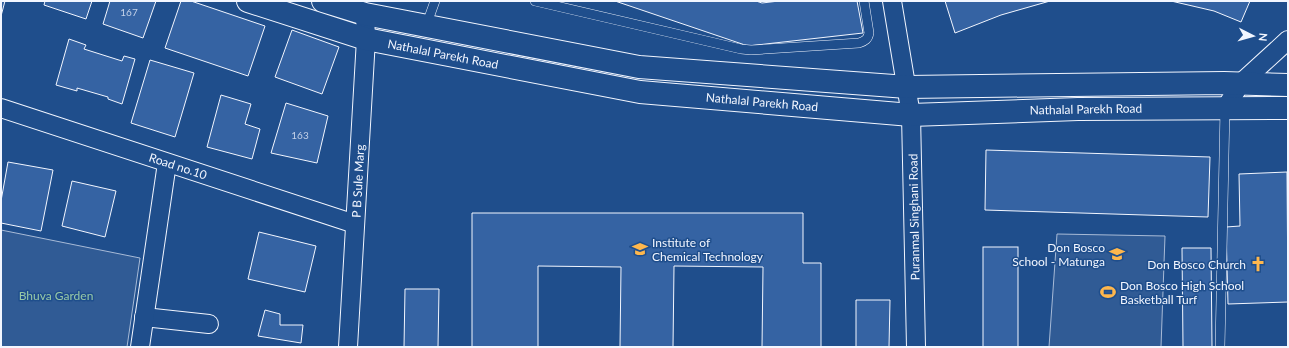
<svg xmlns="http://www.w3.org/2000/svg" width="1289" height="348" font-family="Lato,sans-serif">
<rect width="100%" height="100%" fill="#1f4e8c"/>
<!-- built -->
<g fill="#305b95" stroke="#a8bbd7">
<polygon points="1,230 140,258 127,347 1,347"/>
<polygon points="1057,234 1165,236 1161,347 1049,347"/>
</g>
<!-- building -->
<g fill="#3563a3" stroke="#f2f6ff">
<polygon points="1,1 5,1 1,16"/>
<polygon points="45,1 92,1 86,19 44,5"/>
<polygon points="110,1 156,1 143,38 103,24"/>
<polygon points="181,1 191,1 265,26 248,76 165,48"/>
<polygon points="615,1 756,1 762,3 779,1 857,1 863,33 748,46"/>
<polygon points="945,1 1050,1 1001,15 955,33"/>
<polygon points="1171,1 1250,1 1241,22 1214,11"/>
<polygon points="292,30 339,47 322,94 275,77"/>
<polygon points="69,39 86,45 84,49 122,61 124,56 135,59 122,104 108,99 108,97 77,88 77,91 56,85"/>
<polygon points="150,60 194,73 175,137 131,123"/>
<polygon points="221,95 251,104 245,124 260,129 252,159 207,147"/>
<polygon points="286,103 328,116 317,163 271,153"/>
<polygon points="986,150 1210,157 1208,217 985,210"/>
<polygon points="8,162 53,170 41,231 1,223 1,201"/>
<polygon points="1287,172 1288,302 1228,304 1226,227 1240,226 1239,174"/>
<polygon points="72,181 116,191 105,237 62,226"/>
<polygon points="472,213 803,213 803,263 821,263 821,347 762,347 763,267 674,266 673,347 620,347 621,267 538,266 538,347 472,347"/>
<polygon points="259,232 316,246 305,292 248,279"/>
<rect x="983" y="247" width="35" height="100"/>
<polygon points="1182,248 1211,248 1212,347 1183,347"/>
<polygon points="405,289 439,289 438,347 404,347"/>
<polygon points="856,300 890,300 889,347 856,347"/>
<polygon points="265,310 280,314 280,325 303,325 301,343 258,336"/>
</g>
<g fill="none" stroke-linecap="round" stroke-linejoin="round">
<defs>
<g id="service">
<path d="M535,1l206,48 10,1 108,-7c6,-2 9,-4 10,-10l-5,-32"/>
<polyline points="426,26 435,1"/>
<polyline points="1220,347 1225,108"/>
</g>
<g id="minor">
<polyline points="892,1 911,115 916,347"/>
<polyline points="1226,107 1241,83 1288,40"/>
<polyline points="1,108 355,224"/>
<polyline points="144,317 209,324"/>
<polyline points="140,347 167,163"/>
<polyline points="348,347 366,39 365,14"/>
</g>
<g id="tertiary">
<polyline points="248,1 366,39 640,92 911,115 1078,109 1288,108"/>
<polyline points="323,1 365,14 639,67 907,87 1224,83 1288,85"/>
</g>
</defs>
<!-- service casing -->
<use href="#service" stroke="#f2f6ff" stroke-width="10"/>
<!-- minor casing -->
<use href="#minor" stroke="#f2f6ff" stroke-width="20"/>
<!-- tertiary casing -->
<use href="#tertiary" stroke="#f2f6ff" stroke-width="24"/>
<!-- service -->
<use href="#service" stroke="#1f4e8c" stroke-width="9"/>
<!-- minor -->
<use href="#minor" stroke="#1f4e8c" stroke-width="18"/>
<!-- tertiary -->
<use href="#tertiary" stroke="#1f4e8c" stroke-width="22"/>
</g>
<!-- icons -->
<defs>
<symbol id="university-bare" viewBox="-9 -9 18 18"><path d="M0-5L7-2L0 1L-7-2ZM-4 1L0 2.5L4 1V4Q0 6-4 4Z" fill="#ffb74d" stroke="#1f4e8c" stroke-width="2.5" paint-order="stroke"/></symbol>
<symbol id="school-bare" viewBox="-9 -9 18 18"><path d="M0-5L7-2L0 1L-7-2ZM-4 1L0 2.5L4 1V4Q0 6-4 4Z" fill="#ffb74d" stroke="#1f4e8c" stroke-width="2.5" paint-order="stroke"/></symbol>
<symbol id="church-bare" viewBox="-9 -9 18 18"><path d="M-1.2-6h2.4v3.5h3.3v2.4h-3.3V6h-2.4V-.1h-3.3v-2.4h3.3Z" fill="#ffb74d" stroke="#1f4e8c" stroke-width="2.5" paint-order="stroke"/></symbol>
<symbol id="stadium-bare" viewBox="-9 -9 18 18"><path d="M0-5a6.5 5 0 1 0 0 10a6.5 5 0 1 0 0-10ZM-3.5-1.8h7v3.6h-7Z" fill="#ffb74d" stroke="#1f4e8c" stroke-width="2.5" paint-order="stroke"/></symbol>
</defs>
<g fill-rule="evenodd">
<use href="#university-bare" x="629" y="238" width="22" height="22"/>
<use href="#school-bare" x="1106" y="243" width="22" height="22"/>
<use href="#church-bare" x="1247" y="253" width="22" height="22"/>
<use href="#stadium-bare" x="1097" y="281" width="22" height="22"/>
</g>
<g text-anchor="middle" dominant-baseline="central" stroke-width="3" stroke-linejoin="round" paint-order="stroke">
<!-- number labels -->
<g font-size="10" fill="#c3d1e8">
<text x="129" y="12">167</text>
<text x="300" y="135">163</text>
</g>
<!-- street labels -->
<g font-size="12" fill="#f2f6ff" stroke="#1f4e8c">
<text transform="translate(443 54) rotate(11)">Nathalal Parekh Road</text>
<text transform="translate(762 102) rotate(5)">Nathalal Parekh Road</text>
<text transform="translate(1086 109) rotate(-1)">Nathalal Parekh Road</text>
<text transform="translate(178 166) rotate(18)">Road no.10</text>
<text transform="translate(358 181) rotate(-87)">P B Sule Marg</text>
<text transform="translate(914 217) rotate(-91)">Puranmal Singhani Road</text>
</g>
<!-- poi labels -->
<g font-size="12" fill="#f2f6ff" stroke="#1f4e8c" text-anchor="start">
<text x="652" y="242">Institute of<tspan x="652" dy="14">Chemical Technology</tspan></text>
<text x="1105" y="247" text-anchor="end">Don Bosco<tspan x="1105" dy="14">School - Matunga</tspan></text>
<text x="1246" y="264" text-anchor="end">Don Bosco Church</text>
<text x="1120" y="285">Don Bosco High School<tspan x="1120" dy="14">Basketball Turf</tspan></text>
</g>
<!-- park labels -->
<g font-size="12" fill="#97c8a6" stroke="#1f4e8c">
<text x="56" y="295">Bhuva Garden</text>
</g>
</g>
<!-- border -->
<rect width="1289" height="348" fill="none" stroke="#f2f6ff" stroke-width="4"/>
<!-- north arrow -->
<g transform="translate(1253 36) rotate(96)" stroke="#1f4e8c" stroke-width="3" paint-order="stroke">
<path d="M0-3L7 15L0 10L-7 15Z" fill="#f2f6ff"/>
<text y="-6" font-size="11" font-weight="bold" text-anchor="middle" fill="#f2f6ff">N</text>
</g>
</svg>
